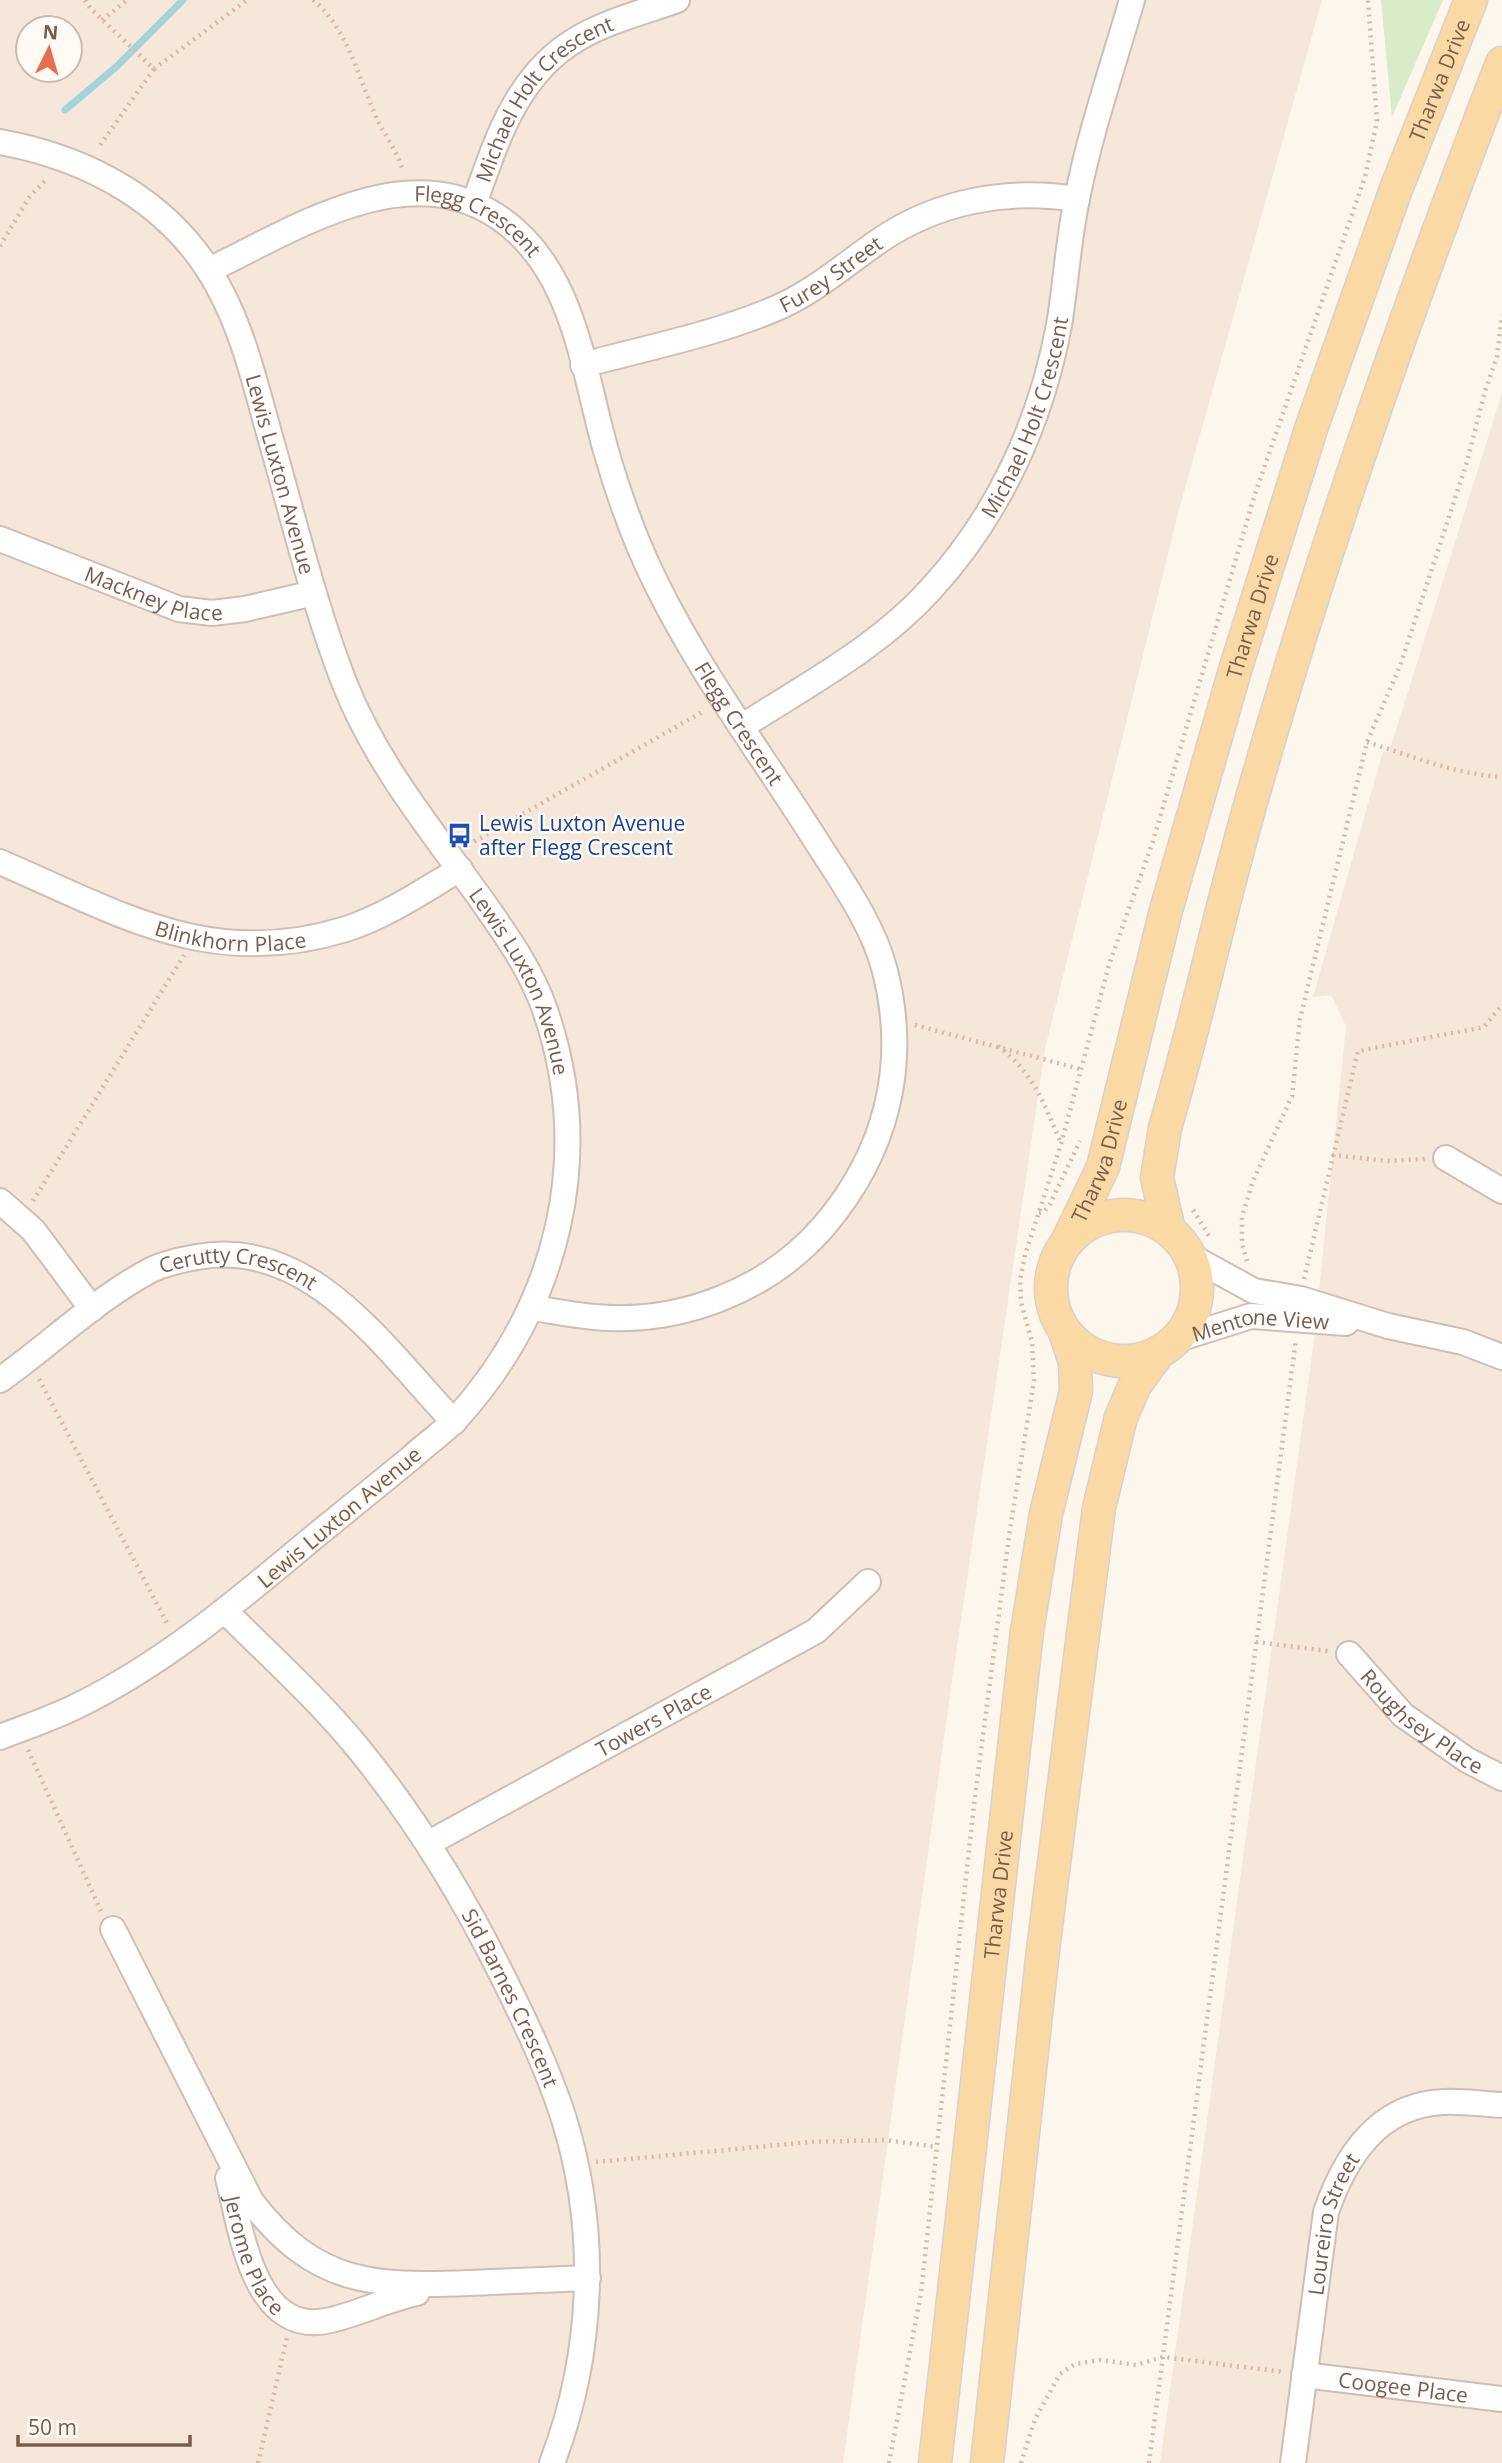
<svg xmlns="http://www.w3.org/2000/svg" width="1502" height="2463" font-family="'Open Sans',sans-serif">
<rect width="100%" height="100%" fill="#fdf6ec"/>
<!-- residential -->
<g fill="#f5e8da" fill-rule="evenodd">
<path d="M0,0h1322l-143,510 -134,539 -93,632 -109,782h-843zM28,28h42v42h-42z"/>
<polygon points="1502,393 1502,2463 1160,2463 1314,1340 1346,1026 1331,995 1313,997 1383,751 1389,752"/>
</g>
<!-- green -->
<polygon fill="#d8ecc9" points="1381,0 1443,0 1392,117"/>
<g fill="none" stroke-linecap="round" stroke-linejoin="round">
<!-- stream -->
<polyline stroke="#a5d3da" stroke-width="7" points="65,110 116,67 183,0"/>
<defs>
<g id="minor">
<path id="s1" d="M0,142c89,16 173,61 218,144 25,45 37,97 51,147 24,83 44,169 75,249 32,82 89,150 139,220 24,34 48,68 62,108 50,145 14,294 -87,407 -14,15 -32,27 -47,41 -32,26 -65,53 -97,79 -74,62 -149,126 -237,169 -24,12 -51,21 -77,31"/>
<path id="s2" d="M474,204c22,-62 42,-129 103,-165 30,-18 67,-27 100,-39"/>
<path id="s3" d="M209,270c82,-39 191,-111 281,-58 84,49 92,155 116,239 13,45 29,90 50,132 44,90 106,172 159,256 26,41 58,85 70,132 24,95 1,182 -61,255 -56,65 -145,99 -230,91 -21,-2 -41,-6 -62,-9"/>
<path id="s4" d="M583,365c63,-17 129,-30 189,-55 40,-16 72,-45 107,-69 58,-40 129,-53 198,-42"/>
<path id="s5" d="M0,539l179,70 33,4 33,-4 69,-16"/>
<path id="s6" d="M743,726c65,-42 136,-79 188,-137 67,-73 110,-166 128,-264 7,-41 9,-84 18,-126 13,-67 36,-133 55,-199"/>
<path id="s7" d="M0,862c121,52 211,109 346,67 41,-13 78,-39 114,-60"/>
<polyline points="1446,1158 1502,1191"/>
<polyline points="0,1201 33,1230 92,1309"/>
<polyline points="1190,1256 1254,1291 1301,1299 1388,1326 1463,1342 1502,1357"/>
<path id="s8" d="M1175,1340l76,-24 95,7"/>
<path id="s9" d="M0,1380c51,-36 96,-81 151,-110 14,-7 30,-10 46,-13 114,-21 188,93 257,165"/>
<path id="s10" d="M225,1611c45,45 92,87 133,137 57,70 104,146 144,227 23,46 45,92 61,141 36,113 31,237 -11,347"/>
<path id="s11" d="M1349,1654l54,61 64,45 35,18"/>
<path id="s12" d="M429,1843l387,-212 52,-49"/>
<path d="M113,1929l138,272c63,83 121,86 218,82 40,-2 79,-3 119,-5"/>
<path id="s13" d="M228,2178c13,50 25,161 103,142 29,-7 57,-21 86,-27"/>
<path id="s14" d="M1304,2375l198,24"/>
<path id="s15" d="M1293,2463l33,-251c19,-55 52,-107 117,-110 19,-1 40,2 59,3"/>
</g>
<g id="major">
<circle cx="1124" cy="1288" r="73"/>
<path d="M1169,1230l-12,-52 8,-50c32,-108 55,-218 86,-326 71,-251 157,-496 251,-739"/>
<path id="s16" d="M1067,1242l36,-75 63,-257 70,-243 76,-241 84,-237 75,-189"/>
<path id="s17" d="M935,2463l92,-832 19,-117 30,-123 -1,-29 -10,-30"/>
<polyline points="987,2463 1043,1950 1099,1508 1121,1417 1135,1385 1159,1352"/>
</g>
</defs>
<!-- minor casing -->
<use href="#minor" stroke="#d1beb0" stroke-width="28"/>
<!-- major casing -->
<use href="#major" stroke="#dad1cd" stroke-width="35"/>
<!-- path -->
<g stroke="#d9b8a5" stroke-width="4.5" stroke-dasharray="2 5" stroke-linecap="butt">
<polyline points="85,0 90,8 154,69 98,148"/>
<path d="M313,0c35,27 47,84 66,123 8,16 20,31 24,49"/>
<polyline points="102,20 127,0"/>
<polyline points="154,69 247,0"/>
<polyline points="0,246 30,196 48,178"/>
<path d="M1367,742c45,14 87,32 135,35"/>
<polyline points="468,845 704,711"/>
<polyline points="915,1025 1080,1069"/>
<path d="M998,1046c37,29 45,56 63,97"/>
<polyline points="1332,1155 1387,1161 1425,1159"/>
<polyline points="33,1201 184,955"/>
<polyline points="1193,1210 1211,1239"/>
<polyline points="1039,1213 1044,1212 1050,1204 1080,1141"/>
<polyline points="1247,1261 1242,1244 1242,1217 1253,1181 1292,1096 1300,1019 1367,742 1400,666 1467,462 1485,391 1497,357 1502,315"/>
<polyline points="1304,1279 1358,1051 1484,1027 1502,1005"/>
<polyline points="39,1379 168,1625"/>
<polyline points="1256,1642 1328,1651"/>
<polyline points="28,1750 101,1911"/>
<polyline points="596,2162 811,2142 886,2140 936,2147"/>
<polyline points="258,2463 287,2337"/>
<polyline points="889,2463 921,2293 974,1804 1010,1529 1034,1381 1032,1342 1021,1302 1020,1281 1025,1255 1061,1144 1109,965 1153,841 1255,494 1365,177 1377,121 1368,0"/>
<polyline points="1021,2463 1035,2419 1060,2374 1075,2364 1100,2360 1136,2365 1163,2357 1284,2372"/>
<polyline points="1149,2463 1296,1339"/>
</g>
<!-- minor -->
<use href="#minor" stroke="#fff" stroke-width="24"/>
<!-- major -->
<use href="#major" stroke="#fbd9a5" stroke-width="32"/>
</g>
<!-- icons -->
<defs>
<symbol id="bus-bare" viewBox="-9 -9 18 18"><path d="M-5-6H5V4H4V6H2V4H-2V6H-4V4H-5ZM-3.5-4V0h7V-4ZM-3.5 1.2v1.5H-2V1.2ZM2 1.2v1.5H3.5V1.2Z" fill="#1a4fb4" stroke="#fffaf3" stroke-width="2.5" paint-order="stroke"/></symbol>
</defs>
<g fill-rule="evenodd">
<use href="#bus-bare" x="442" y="818" width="35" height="35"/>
</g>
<g text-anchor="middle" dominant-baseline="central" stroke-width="5" stroke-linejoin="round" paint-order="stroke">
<!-- street labels -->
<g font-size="21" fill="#7a5c4d" stroke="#fffaf3">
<text stroke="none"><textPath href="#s16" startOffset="1222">Tharwa Drive</textPath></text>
<text stroke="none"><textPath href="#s2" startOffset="131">Michael Holt Crescent</textPath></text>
<text stroke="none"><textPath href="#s3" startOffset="292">Flegg Crescent</textPath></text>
<text stroke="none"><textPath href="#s4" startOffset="266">Furey Street</textPath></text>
<text stroke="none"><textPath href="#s6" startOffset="432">Michael Holt Crescent</textPath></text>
<text stroke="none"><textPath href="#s1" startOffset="469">Lewis Luxton Avenue</textPath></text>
<text stroke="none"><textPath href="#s5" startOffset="164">Mackney Place</textPath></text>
<text stroke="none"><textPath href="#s16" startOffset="654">Tharwa Drive</textPath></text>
<text stroke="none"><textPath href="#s3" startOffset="878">Flegg Crescent</textPath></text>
<text stroke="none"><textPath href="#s7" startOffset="245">Blinkhorn Place</textPath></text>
<text stroke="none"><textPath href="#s1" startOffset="1036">Lewis Luxton Avenue</textPath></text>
<text stroke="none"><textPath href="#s16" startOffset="88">Tharwa Drive</textPath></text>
<text stroke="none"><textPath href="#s9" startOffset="278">Cerutty Crescent</textPath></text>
<text stroke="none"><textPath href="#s8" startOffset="88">Mentone View</textPath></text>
<text transform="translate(339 1517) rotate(-40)">Lewis Luxton Avenue</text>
<text stroke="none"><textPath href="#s11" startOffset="100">Roughsey Place</textPath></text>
<text stroke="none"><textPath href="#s12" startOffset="256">Towers Place</textPath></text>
<text stroke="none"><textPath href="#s17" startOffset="572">Tharwa Drive</textPath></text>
<text stroke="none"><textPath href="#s10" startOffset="485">Sid Barnes Crescent</textPath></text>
<text stroke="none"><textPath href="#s15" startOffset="243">Loureiro Street</textPath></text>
<text stroke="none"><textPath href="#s13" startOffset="82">Jerome Place</textPath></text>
<text stroke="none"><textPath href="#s14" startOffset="100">Coogee Place</textPath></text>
</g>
<!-- transit labels -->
<g font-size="21" fill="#164399" stroke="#fffaf3" text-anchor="start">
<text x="479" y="823">Lewis Luxton Avenue<tspan x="479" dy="24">after Flegg Crescent</tspan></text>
</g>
</g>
<!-- north arrow -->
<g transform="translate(49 49) rotate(5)"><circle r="33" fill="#fffaf3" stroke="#cabbb1" stroke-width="2"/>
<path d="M0-5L12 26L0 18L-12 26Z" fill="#e76f51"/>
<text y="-10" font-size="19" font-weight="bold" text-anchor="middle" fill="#7a5c4d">N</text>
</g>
<!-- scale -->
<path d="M18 2435v10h172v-10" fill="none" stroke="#7a5c4d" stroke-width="3.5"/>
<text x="28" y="2435" font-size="21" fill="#7a5c4d" stroke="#fffaf3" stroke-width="5" paint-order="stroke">50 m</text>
</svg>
